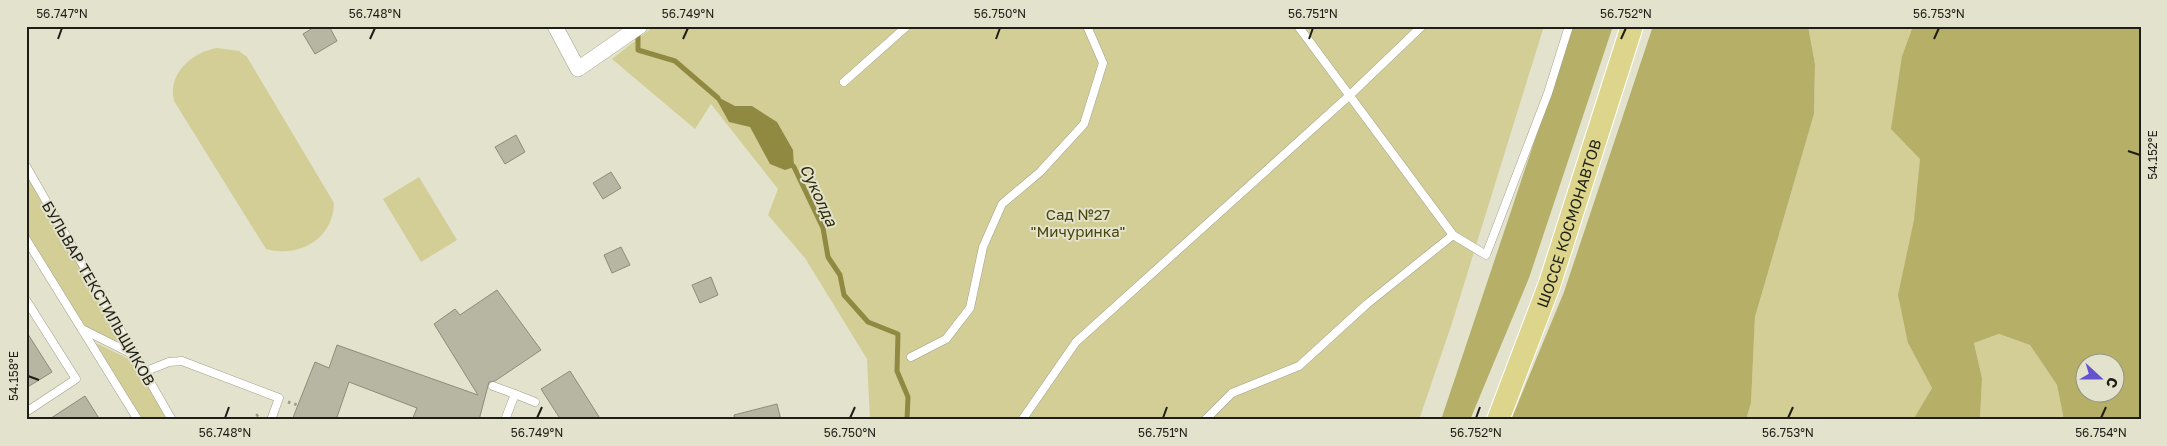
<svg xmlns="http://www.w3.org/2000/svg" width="2167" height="446" font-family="'Golos Text',sans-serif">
<rect width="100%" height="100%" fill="#e3e2cd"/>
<!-- green -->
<g fill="#d3ce96">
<polygon points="654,26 1544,26 1452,323 1419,420 870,420 867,359 805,258 768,215 778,189 711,104 695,129 612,59"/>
<polygon points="1808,26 1913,26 1902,56 1920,159 1908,343 1932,388 1913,420 1746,420 1751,403 1755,317 1814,114 1815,64"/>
<path d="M217,48l22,3 8,6 87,146c-1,37 -36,55 -68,46l-92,-148c-7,-28 19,-49 43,-53z"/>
<polygon points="26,172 122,341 122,342 114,341 82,325 26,233"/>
<polygon points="419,177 457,240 421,262 383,199"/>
<polygon points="1999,334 2030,345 2057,385 2064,420 1980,420 1982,378 1974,343"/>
<polygon points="96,343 133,361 168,420 140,420"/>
</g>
<!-- forest -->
<g fill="#b5af68" fill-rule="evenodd">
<polygon points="1573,26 1613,26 1529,278 1470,420 1441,420"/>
<polygon points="1653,26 1808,26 1815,64 1814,114 1755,317 1751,403 1746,420 1511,420 1564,292"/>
<path d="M1913,26h228v394h-77l-7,-35 -27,-40 -31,-11 -25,9 8,35 -2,42h-67l19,-32 -24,-45 -10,-48 16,-75 6,-61 -29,-30 11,-73zM2084,364h30v30h-30z"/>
</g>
<!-- water -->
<polygon fill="#8f8942" points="714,95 735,106 752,106 777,122 793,150 794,167 785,170 770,164 750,127 729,122"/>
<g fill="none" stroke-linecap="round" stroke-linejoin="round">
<!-- stream -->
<g stroke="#8f8942" stroke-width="5">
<polyline points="638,31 638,50 675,61 718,98"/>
<polyline points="790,163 794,167 823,228 828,257 840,275 844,295 868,322 898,334 897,371 908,397 907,420"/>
</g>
</g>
<!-- building -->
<g fill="#b7b6a2" stroke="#8e8c7a">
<polygon points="316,26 329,26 337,41 315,54 303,34"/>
<polygon points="516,135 525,152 505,164 495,147"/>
<polygon points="611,172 621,188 603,199 593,183"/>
<polygon points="621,247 630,265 612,273 604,255"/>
<polygon points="711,277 718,295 700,303 692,285"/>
<polygon points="497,290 541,350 495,381 489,382 479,420 412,420 417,408 349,382 336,420 292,420 315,362 329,368 337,345 478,395 434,324 455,309 460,315"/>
<polygon points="26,331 52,372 26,388"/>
<polygon points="570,371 601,420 561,420 541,389"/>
<polygon points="85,396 100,420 48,420"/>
<polygon points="777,404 781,420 735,420 734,415"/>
</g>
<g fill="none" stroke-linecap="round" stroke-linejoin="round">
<defs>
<g id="service">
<polyline points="1298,26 1453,235 1486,255 1548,93 1569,26"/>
<polyline points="844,82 907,26"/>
<polyline points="26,166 172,420"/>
<polyline points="26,239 138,420"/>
<polyline points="26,300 76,379 26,412"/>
<polyline points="82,329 134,355"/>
<polyline points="911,357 946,339 970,308 983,247 1002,204 1040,172 1084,124 1103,63 1087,26"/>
<polyline points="144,372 169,362 182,361 279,398 271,420"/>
<polyline points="493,386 515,394"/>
<polyline points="505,420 515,394 535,402"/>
<polyline points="1022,420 1076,342 1350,95 1422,26"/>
<polyline points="1205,420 1232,393 1299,366 1367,304 1453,235"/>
</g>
<polyline id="minor" points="555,26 578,69 640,26"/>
<g id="primary">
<path id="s1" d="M1498,420l52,-137 82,-257"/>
</g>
</defs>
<!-- service casing -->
<use href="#service" stroke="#a09e8b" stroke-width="9"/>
<!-- minor casing -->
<use href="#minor" stroke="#a09e8b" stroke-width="16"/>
<!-- primary casing -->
<use href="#primary" stroke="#fff" stroke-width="24"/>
<!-- path -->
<g stroke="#9d9c8c" stroke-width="3" stroke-dasharray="2.5 4" stroke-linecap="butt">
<polyline points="288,402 298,405"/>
<polyline points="336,419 339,420"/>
<polyline points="251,420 260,413"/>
</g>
<!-- service -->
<use href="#service" stroke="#fff" stroke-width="8"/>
<!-- minor -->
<use href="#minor" stroke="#fff" stroke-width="15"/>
<!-- primary -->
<use href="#primary" stroke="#dcd58b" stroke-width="22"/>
</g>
<!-- ticks -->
<path fill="none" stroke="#1e1e16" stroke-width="2" d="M58,39l4,-11M370,39l5,-11M683,39l5,-11M996,39l4,-11M1309,39l4,-11M1621,39l5,-11M1934,39l5,-11M2128,151l12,4M28,376l11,4M225,418l4,-11M537,418l5,-11M850,418l5,-11M1163,418l4,-11M1476,418l4,-11M1788,418l5,-11M2101,418l5,-11"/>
<g text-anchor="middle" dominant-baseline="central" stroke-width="4" stroke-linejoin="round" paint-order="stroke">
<!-- park labels -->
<g font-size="15" fill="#4a450d" stroke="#e3e2cd">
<text x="1078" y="214">Сад №27<tspan x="1078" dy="17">"Мичуринка"</tspan></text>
</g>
<!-- street labels -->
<g font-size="15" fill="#1e1e16" stroke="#e3e2cd">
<text stroke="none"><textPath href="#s1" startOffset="209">ШОССЕ КОСМОНАВТОВ</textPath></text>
<text transform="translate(99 293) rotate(60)">БУЛЬВАР ТЕКСТИЛЬЩИКОВ</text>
</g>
<!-- water labels -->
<g font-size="16" font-style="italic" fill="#2f2c0b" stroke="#e3e2cd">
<text transform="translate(819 195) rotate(65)">Суколда</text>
</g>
</g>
<!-- border -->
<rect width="2167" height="446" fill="none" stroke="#e3e2cd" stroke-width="55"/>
<!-- north arrow -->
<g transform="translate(2100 378) rotate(111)"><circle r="24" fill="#e3e2cd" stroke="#949484"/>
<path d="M0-4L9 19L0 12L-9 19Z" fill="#6354cd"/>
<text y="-8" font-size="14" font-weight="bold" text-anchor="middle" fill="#1e1e16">С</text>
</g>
<rect x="28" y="28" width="2112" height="390" fill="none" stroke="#1e1e16" stroke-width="2"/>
<g font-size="12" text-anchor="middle" fill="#1e1e16">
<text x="62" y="18">56.747°N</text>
<text x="375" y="18">56.748°N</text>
<text x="688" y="18">56.749°N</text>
<text x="1000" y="18">56.750°N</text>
<text x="1313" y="18">56.751°N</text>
<text x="1626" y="18">56.752°N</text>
<text x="1939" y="18">56.753°N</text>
<text transform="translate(2153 155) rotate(-90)" y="4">54.152°E</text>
<text transform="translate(14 376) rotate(-90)" y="4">54.158°E</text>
<text x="225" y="437">56.748°N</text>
<text x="537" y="437">56.749°N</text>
<text x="850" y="437">56.750°N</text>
<text x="1163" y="437">56.751°N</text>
<text x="1476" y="437">56.752°N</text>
<text x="1788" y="437">56.753°N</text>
<text x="2101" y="437">56.754°N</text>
</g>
</svg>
